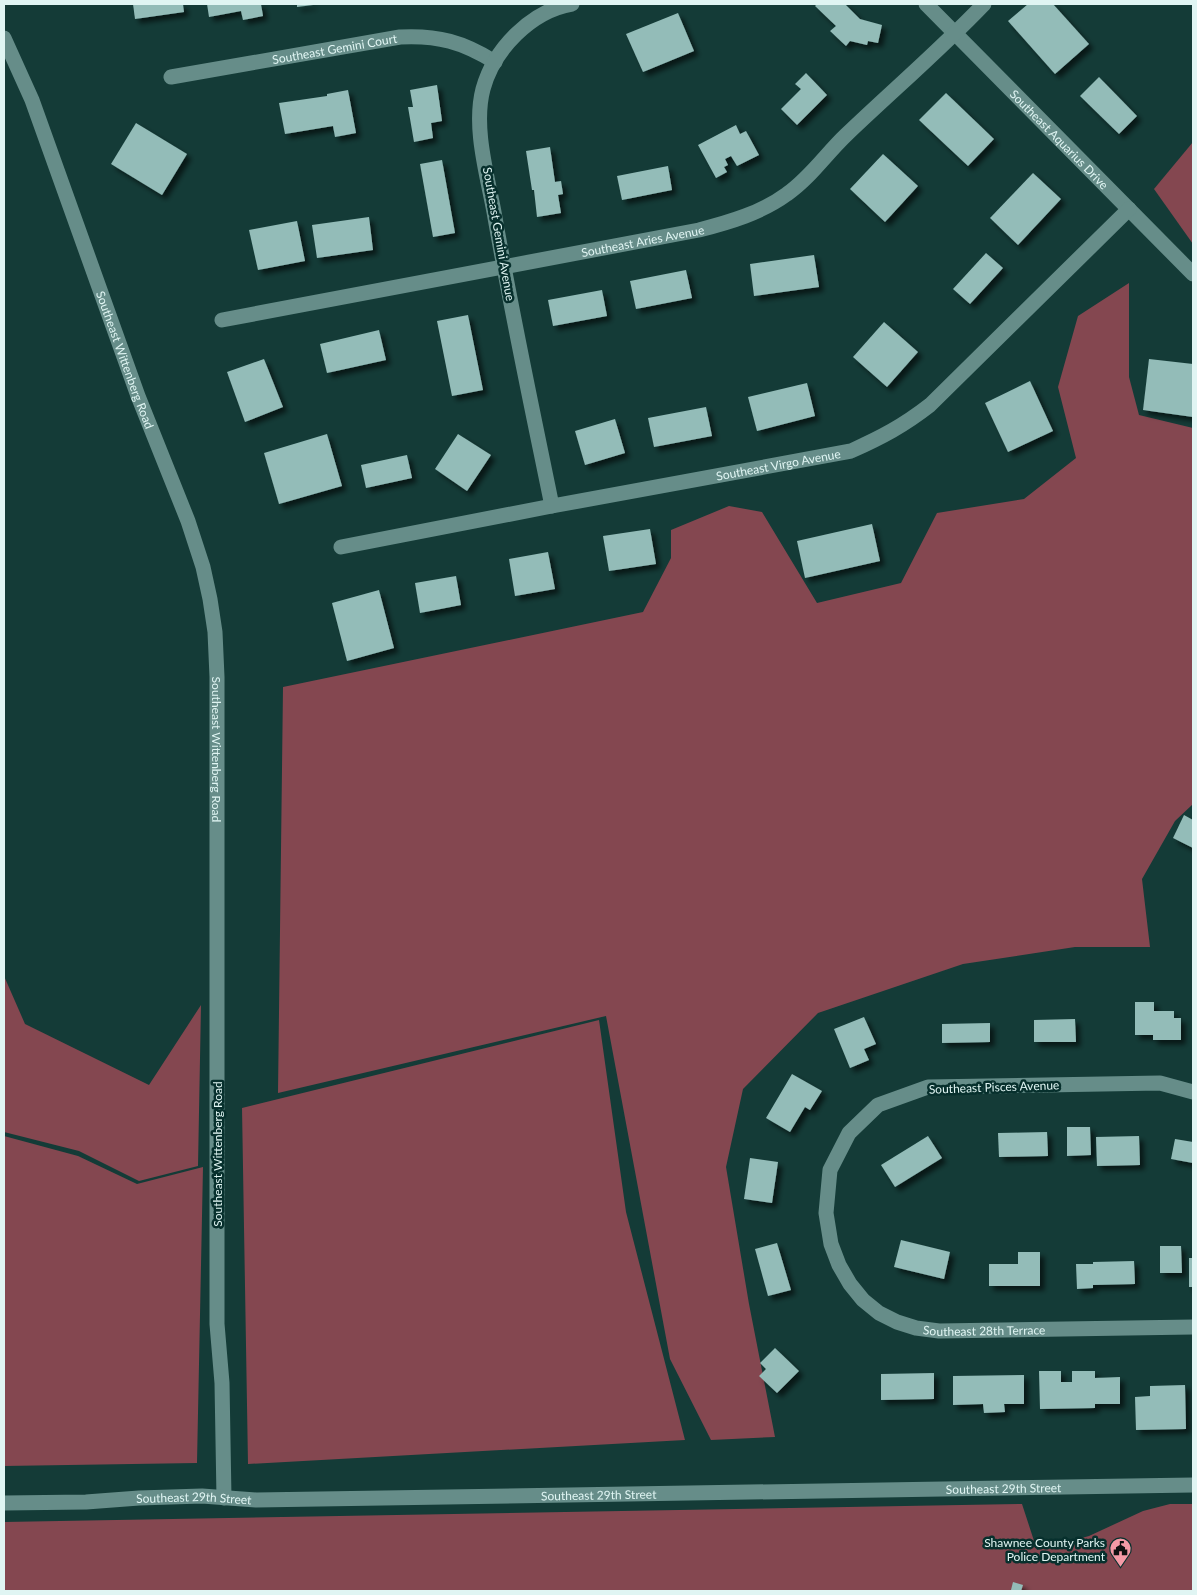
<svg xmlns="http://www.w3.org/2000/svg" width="1197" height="1595" font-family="Lato,sans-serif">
<defs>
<filter id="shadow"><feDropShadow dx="4.5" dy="4.5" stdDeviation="2.5" flood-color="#0009"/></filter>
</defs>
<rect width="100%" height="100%" fill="#143b37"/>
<!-- green -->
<g fill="#844750">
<polygon points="1193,142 1193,244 1154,189"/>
<polygon points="1129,283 1129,377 1139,415 1193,428 1193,804 1175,821 1142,879 1150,947 1075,947 963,964 818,1013 743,1089 726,1167 749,1304 775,1437 711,1440 670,1359 606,1016 278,1093 283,687 643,612 671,558 671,530 729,506 762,512 817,603 901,583 937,513 1024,499 1076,458 1058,387 1078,316"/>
<polygon points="4,976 25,1024 149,1085 201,1005 198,1166 139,1181 79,1151 4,1132"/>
<polygon points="599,1020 626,1212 685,1440 248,1464 242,1108"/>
<polygon points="4,1136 78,1156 137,1184 203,1167 197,1463 4,1466"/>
<polygon points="1022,1504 1037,1550 1089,1536 1143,1511 1170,1504 1193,1504 1193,1591 4,1591 4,1522"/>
</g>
<!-- building -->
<g fill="#93bcb8" filter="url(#shadow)">
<polygon points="133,4 183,4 184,12 135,19"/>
<polygon points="207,4 261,4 263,16 243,20 241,11 209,17"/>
<polygon points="297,4 313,4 313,5 297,7"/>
<polygon points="817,4 845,4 860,19 882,25 878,43 868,41 867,45 850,41 846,46 830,31 836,26 815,6"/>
<polygon points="1028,4 1053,4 1089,44 1055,74 1008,21"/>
<polygon points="678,13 694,51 643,72 626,34"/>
<polygon points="806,73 827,95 797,125 781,109 801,89 795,84"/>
<polygon points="1099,77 1137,116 1119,134 1080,96"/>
<polygon points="437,85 442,121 431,123 433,138 414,142 408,107 413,107 410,90"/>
<polygon points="348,90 356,133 335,137 333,126 285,134 279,103 327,96 327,94"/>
<polygon points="946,93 994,139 968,166 919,120"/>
<polygon points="136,123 187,154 162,195 111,164"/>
<polygon points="736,125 740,134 746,131 759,155 737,166 731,156 725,159 728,165 724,167 727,172 716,178 698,145"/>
<polygon points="550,147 555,182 561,181 563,194 558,195 561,213 537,217 534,190 532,190 526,151"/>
<polygon points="883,154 918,186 885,222 850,189"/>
<polygon points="442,160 455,233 433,237 420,164"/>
<polygon points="668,166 672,190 622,200 617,176"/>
<polygon points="1033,173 1061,199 1018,245 990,218"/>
<polygon points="369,217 373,250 317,258 312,225"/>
<polygon points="297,221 305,261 258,270 249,230"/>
<polygon points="986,253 1003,268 970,304 953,289"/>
<polygon points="814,255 819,287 754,296 750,264"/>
<polygon points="686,270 692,298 636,309 630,281"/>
<polygon points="602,290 607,316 553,326 548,300"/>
<polygon points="468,315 483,390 452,396 437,321"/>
<polygon points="884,322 918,352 887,387 853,357"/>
<polygon points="379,330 386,360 327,373 320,344"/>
<polygon points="264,359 283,407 245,422 227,372"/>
<polygon points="1149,359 1193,364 1193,417 1143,410"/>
<polygon points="1030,381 1053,431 1008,452 985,403"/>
<polygon points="807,383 815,416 757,431 748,397"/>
<polygon points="706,407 712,436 654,447 648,418"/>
<polygon points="615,419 625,453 585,465 575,431"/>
<polygon points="327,434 342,486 279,504 264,453"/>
<polygon points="458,434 491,455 467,491 435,469"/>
<polygon points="407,455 412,478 366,488 361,465"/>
<polygon points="872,524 880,561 805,578 797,541"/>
<polygon points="650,529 656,564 609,571 603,536"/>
<polygon points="548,552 555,589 515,596 509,559"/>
<polygon points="456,576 461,605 420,613 415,583"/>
<polygon points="379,590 394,648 347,661 332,603"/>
<polygon points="1184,815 1193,820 1193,848 1173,838"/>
<polygon points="1135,1002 1154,1002 1154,1011 1174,1011 1174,1018 1181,1018 1181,1040 1153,1040 1153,1035 1135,1035"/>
<polygon points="864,1017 876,1044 864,1049 869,1060 850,1068 834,1029"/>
<polygon points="1075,1019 1076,1042 1034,1042 1034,1020"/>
<polygon points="990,1023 990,1042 942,1043 942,1024"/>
<polygon points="792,1074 822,1091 810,1110 805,1107 790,1132 766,1118"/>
<polygon points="1067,1127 1090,1127 1091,1155 1067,1156"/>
<polygon points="1047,1132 1048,1156 999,1157 998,1133"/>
<polygon points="928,1136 942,1158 895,1187 881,1165"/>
<polygon points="1139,1136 1140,1165 1097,1166 1096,1137"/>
<polygon points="1175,1139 1193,1142 1193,1163 1171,1159"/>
<polygon points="750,1158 778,1162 772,1203 744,1199"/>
<polygon points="901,1240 950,1252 944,1279 894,1267"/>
<polygon points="777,1243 791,1290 768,1296 755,1249"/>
<polygon points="1160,1246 1181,1246 1182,1273 1160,1273"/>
<polygon points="1018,1252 1040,1252 1040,1286 989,1286 989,1264 1018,1264"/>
<rect x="1189" y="1258" width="4" height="29"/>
<polygon points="1134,1261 1135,1284 1093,1285 1093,1288 1077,1289 1076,1264 1093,1264 1093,1262"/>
<polygon points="775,1348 799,1371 777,1393 759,1376 766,1369 760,1363"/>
<polygon points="1039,1371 1061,1371 1061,1382 1072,1382 1072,1371 1095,1371 1095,1378 1120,1377 1120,1404 1095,1404 1095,1408 1040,1409"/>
<polygon points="934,1373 934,1399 881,1400 881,1374"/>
<polygon points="1024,1375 1024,1404 1004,1404 1005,1412 984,1413 983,1404 953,1405 953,1376"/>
<polygon points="1185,1385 1186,1429 1136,1430 1135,1397 1150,1396 1150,1386"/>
<polygon points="1013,1582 1023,1585 1021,1591 1011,1590"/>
</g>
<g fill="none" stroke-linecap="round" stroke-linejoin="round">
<!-- street -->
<g stroke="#668d89" stroke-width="15">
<path id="s1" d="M926,4l267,270"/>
<path id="s2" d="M4,38l28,62 106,296 50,125 15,46 7,32 5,33 2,45v647l5,59 2,115"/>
<path id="s3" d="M171,77l229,-40c38,-2 63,5 95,25"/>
<path id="s4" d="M222,320l477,-90c31,-8 62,-17 88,-36 23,-16 39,-40 59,-59 46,-44 94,-85 138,-131"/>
<path d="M552,506c-20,-98 -41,-196 -58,-294 -7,-38 -21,-85 -11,-123 11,-40 48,-78 89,-85"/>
<path id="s5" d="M341,547l211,-41 299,-55c31,-14 52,-25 79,-46l199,-196"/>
<path id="s6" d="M1193,1092l-33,-9 -232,4 -50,18 -29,28 -19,37 -4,43 5,31 8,21 11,19 13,16 16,13 18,9 19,6 23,3 254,-4"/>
</g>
<!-- secondary -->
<path stroke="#668d89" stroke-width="15" id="s7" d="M4,1503l82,-1 53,-4 63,-2 54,4 937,-15"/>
</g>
<!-- icons -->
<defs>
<symbol id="civic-pin" viewBox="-11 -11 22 30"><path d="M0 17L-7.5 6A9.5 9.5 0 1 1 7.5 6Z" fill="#f49aa6" stroke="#07302d"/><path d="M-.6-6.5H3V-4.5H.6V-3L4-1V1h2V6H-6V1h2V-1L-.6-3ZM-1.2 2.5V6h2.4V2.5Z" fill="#111"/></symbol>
</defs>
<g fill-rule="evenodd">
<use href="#civic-pin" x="1108" y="1536" width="25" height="34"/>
</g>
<g text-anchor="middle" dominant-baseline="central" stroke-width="5" stroke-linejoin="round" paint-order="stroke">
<!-- street labels -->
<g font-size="12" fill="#e0f5f3" stroke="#07302d">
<text stroke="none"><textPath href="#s3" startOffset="166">Southeast Gemini Court</textPath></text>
<text stroke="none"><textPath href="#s1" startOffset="190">Southeast Aquarius Drive</textPath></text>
<text transform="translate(499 234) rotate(80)">Southeast Gemini Avenue</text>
<text stroke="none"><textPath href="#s4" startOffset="428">Southeast Aries Avenue</textPath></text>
<text stroke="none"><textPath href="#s2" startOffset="344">Southeast Wittenberg Road</textPath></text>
<text stroke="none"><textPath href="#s5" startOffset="445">Southeast Virgo Avenue</textPath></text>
<text stroke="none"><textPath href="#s2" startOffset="749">Southeast Wittenberg Road</textPath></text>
<text transform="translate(994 1087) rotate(-2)">Southeast Pisces Avenue</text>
<text transform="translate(217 1154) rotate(-90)">Southeast Wittenberg Road</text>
<text stroke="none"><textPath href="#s6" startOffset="670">Southeast 28th Terrace</textPath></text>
<text stroke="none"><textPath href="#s7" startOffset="1000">Southeast 29th Street</textPath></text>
<text stroke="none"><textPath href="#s7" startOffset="595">Southeast 29th Street</textPath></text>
<text stroke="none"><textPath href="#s7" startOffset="190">Southeast 29th Street</textPath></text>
</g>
<!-- poi labels -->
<g font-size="12" fill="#e0f5f3" stroke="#07302d" text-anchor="end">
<text x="1105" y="1542">Shawnee County Parks<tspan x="1105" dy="14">Police Department</tspan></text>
</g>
</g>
<!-- border -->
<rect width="1197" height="1595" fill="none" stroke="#e0f5f3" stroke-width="10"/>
</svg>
